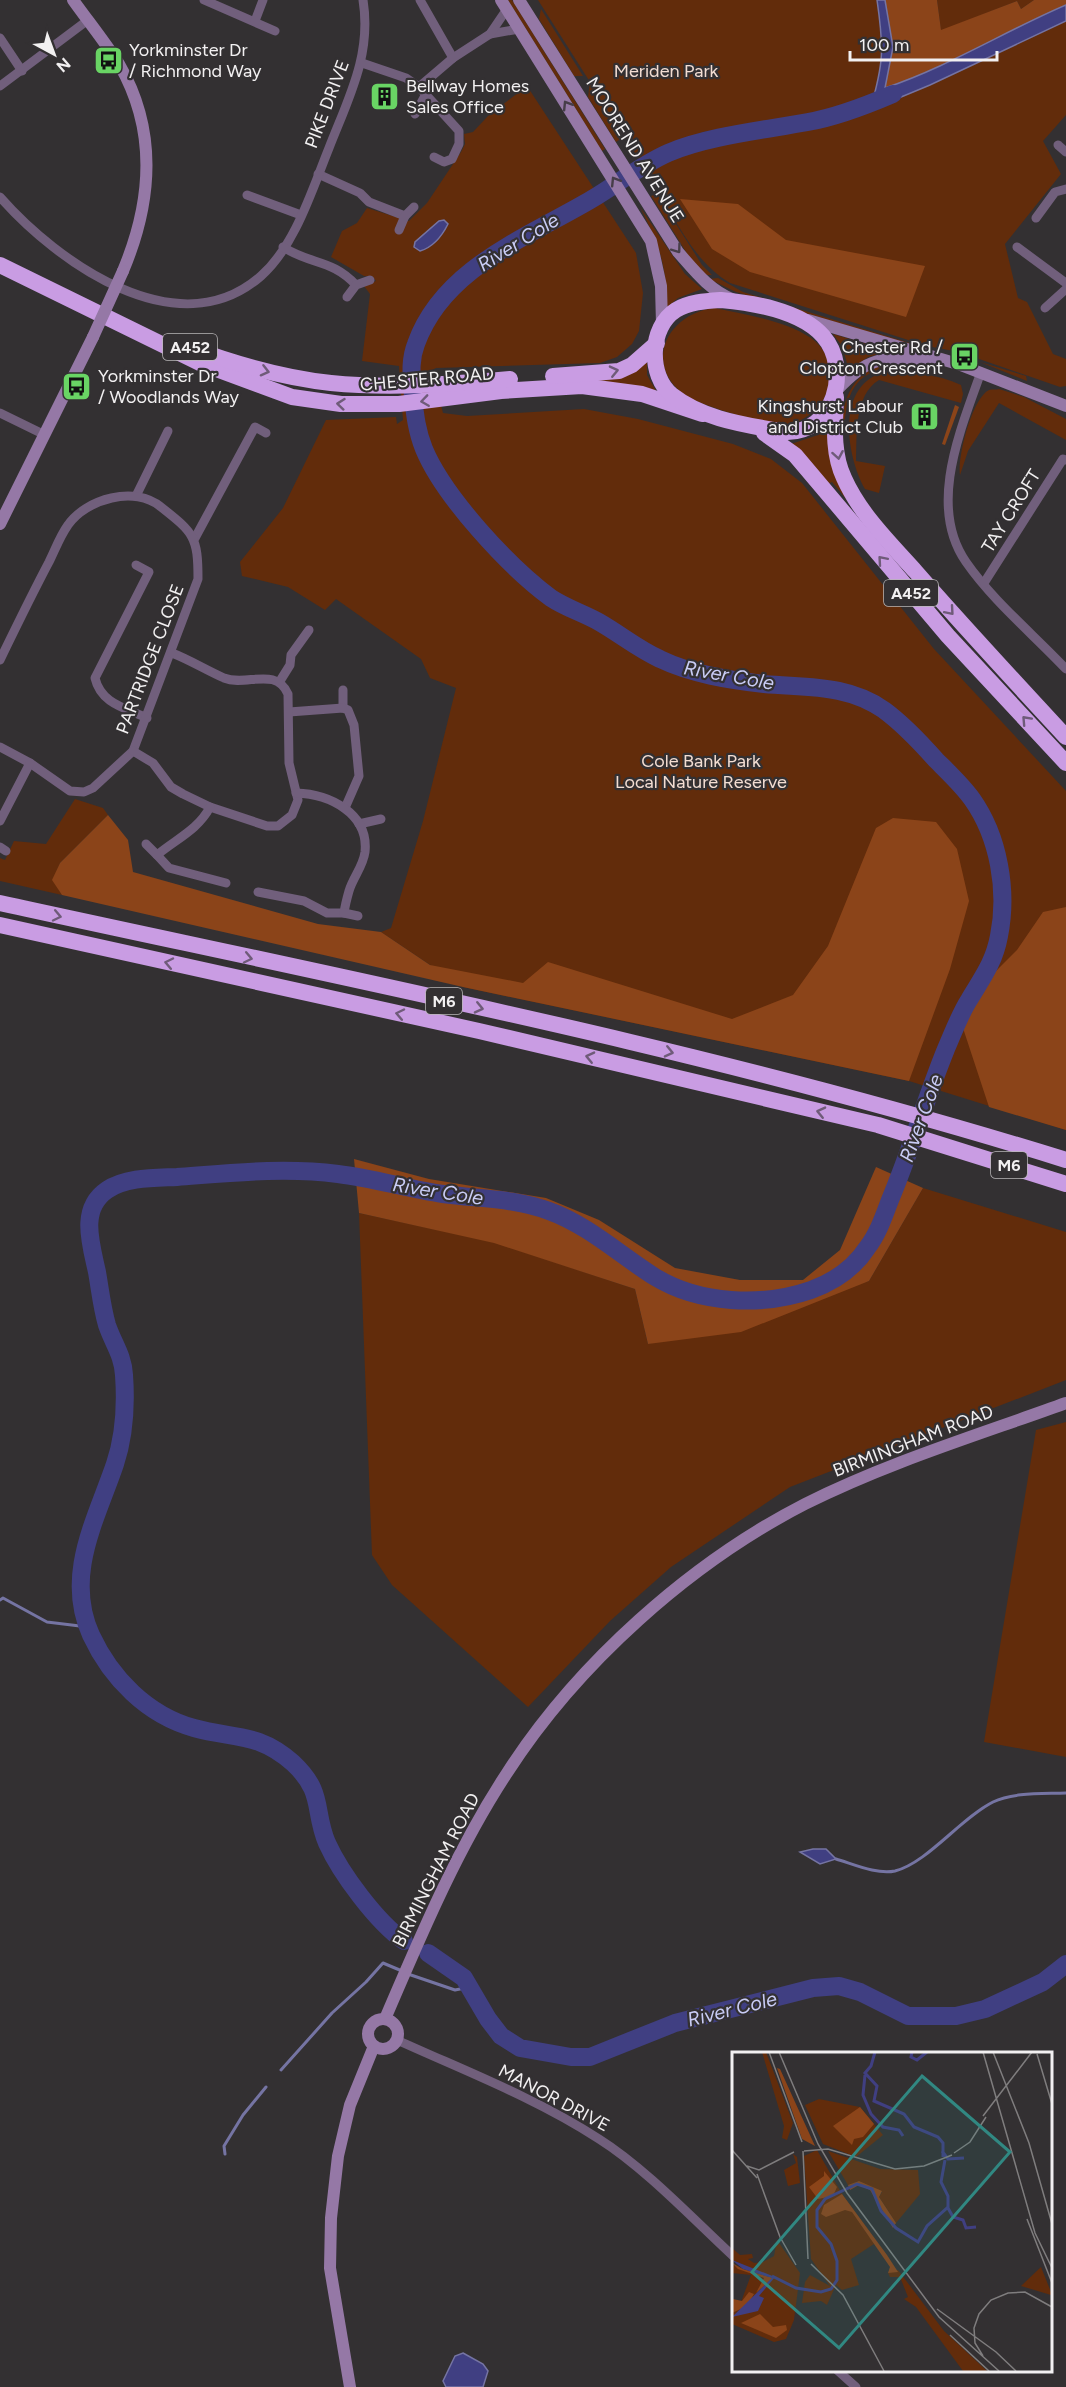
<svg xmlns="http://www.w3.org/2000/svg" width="1066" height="2387" font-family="Figtree,sans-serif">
<rect width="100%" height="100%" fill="#333032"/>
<!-- green -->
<g fill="#622c0b">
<polygon points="508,0 512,0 605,149 602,151"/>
<path d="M538,0h339c6,36 8,59 -2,94l-18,9 -28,8 -126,21 -64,27 -25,-38 8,17 -6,4 -28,-45 2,-15z"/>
<polygon points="937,0 1034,0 1021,9 1017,1 941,31"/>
<polygon points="541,9 583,76 574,76 539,19"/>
<path d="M1066,21v94l-23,26 18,33 -56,70 13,54 9,4 26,52 13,5v27l-6,1 -101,-35 -32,-6 -197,-63c-41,-24 -60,-76 -83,-112l36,-18 168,-36 79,-32z"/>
<polygon points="527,86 636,253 643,293 639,331 632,344 617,357 600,363 436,368 432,370 443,413 467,416 584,409 638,419 733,444 771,459 802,483 934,649 1066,791 1066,1130 909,1081 463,987 381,932 391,928 423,821 456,688 430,678 421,659 336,599 325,610 288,587 242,576 240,562 283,508 326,420 396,417 397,424 403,420 399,366 362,361 370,294 364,286 376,281 372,276 364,276 331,257 342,231 357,223 367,208 409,221 427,203 461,152 465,144 464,134 473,132 488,116"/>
<polygon points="657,194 702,265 712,275 705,275 693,263 651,196"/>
<path d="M640,207l45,67 17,15 -24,9 -12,10c2,-42 -8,-65 -26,-101z"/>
<polygon points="718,278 743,292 913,344 914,346 736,292 709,279"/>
<path d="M715,308c31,7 69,12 96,30 38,27 16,86 -32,87 -14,0 -80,-21 -91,-28 -47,-30 -22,-84 27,-89z"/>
<polygon points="833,334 890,351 868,357 849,370 842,346"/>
<polygon points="647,360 647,375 659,396 586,384"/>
<polygon points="980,362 1026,376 1027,381"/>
<path d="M889,364l20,2c-28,2 -52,4 -61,36 -3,9 -2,20 -7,27 2,-33 13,-59 48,-65z"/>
<path d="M886,372c26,0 51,2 75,13l2,9 -2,9 -82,-23c-25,15 -22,55 -23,81l29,5 -6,27 -14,-4c-19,-34 -30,-106 21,-117z"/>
<path d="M999,389l25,8 42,22v21l-67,-37 -31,48 -8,24c-3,-17 12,-77 29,-85 3,-1 7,0 10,-1z"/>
<polygon points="828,425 847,500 832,482 828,484 791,444 818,435"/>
<polygon points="75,799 103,808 108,815 60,863 53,880 62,895 0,881 0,858 5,860 14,841 46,844"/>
<polygon points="923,1188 1066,1232 1066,1380 790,1487 671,1567 610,1621 528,1707 392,1585 372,1555 359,1213 494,1242 635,1289 648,1344 869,1281"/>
<polygon points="1066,1422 1066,1757 984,1742 1036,1430"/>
</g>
<!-- forest -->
<g fill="#8b4419">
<path d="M885,0h52l4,30 76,-29 4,8 13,-9h32v5c-61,26 -118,62 -181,83l8,-41z"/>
<polygon points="680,199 738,204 786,240 925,266 906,317 750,272 712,249"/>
<polygon points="955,405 959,407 945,445 942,444"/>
<polygon points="108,815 128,840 133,872 318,924 381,932 430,965 523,983 548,962 732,1019 793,995 828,946 876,828 893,818 936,822 957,849 969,901 950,969 909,1081 463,987 62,895 52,880 60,863"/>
<polygon points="1066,907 1066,1130 989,1107 960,1019 970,997 1017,950 1043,912"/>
<polygon points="354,1159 429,1179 546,1198 599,1220 675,1268 740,1280 803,1280 840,1250 876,1167 923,1188 869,1281 741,1332 648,1344 635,1289 494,1243 359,1213"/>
</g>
<!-- water -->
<g fill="#403f82" stroke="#7574a3" stroke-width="1.5">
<path d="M877,0h8l8,47 -8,41c63,-21 120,-57 181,-83v16l-136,64 -60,25c14,-47 14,-62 7,-110z"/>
<path d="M444,220l4,4c-6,12 -14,23 -28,27l-6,-4 1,-5 24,-21z"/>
<polygon points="813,1849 826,1849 836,1859 820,1864 800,1852"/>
<polygon points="463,2353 483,2364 488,2371 483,2387 446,2387 443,2381 455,2356"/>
</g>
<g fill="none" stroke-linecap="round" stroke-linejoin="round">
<!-- stream -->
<g stroke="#7574a3" stroke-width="3">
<polyline points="0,1600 3,1598 47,1622 88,1627"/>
<path d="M836,1859c17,5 41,16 59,12 32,-8 66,-53 98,-69 20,-10 51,-8 73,-9"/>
<polyline points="408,1974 455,1990 470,1987"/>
<polyline points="281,2070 332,2013 366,1982 383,1963 402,1971"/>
<polyline points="225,2154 224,2146 243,2115 266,2087"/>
</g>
<!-- river -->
<g stroke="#403f82" stroke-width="18">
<path d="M404,1941c-27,-19 -63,-67 -77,-98 -14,-33 -2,-50 -34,-80 -35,-31 -59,-24 -99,-35 -47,-13 -83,-50 -103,-93 -27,-60 5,-115 24,-171 9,-27 11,-61 9,-89 -1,-20 -11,-32 -17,-50 -5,-17 -7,-36 -10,-53 -6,-28 -18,-63 10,-82 19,-13 48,-12 70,-13 53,-4 107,-10 161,-3 35,4 70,15 105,20 36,5 71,4 106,17 39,14 71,44 106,66 44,27 107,30 156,13 22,-8 43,-22 56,-42 11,-14 17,-32 23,-48 21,-50 36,-102 56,-151 7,-16 14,-35 23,-49 13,-22 25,-37 30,-64 9,-45 0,-99 -27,-137 -10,-14 -24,-27 -36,-39 -16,-18 -33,-36 -52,-50 -37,-26 -77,-22 -120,-26 -35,-4 -73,-10 -104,-25 -22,-10 -40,-25 -61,-37 -16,-9 -33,-14 -48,-24 -42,-31 -107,-101 -127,-149 -7,-17 -9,-34 -11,-52 -1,-19 -4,-35 3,-53 27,-76 112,-107 176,-145 25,-15 49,-34 76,-46 39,-17 97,-23 140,-31 29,-5 57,-16 85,-28"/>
<polyline points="428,1953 464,1978 488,2019 501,2036 520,2048 571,2057 590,2057 675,2023 813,1988 839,1986 860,1992 908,2016 956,2016 985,2009 1043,1982 1066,1964"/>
</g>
<!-- street -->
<g stroke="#715f7c" stroke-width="9">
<polyline points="204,0 275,31"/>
<polyline points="420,0 453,58"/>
<polyline points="255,21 263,0"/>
<polyline points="490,34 519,29"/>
<polyline points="0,38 22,71"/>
<polyline points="362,63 406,78 419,87 459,131 459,144 452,159 444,162 434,157"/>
<polyline points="0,86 88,20"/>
<polyline points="419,87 453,58 490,34 507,9"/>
<polyline points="415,114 426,94"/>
<polyline points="1058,145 1066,152"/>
<polyline points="318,174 360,193 369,202 405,216"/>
<polyline points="247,195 301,215"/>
<path d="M0,197c57,65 178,152 261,79 34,-30 51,-86 68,-128 19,-49 43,-93 34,-148"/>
<polyline points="1036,218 1055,192 1066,189"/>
<polyline points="399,230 405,216 414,207"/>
<path d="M283,247c28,18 49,12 73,38"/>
<polyline points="1017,247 1066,283"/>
<polyline points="347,297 356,285 370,280"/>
<polyline points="1045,308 1066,289"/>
<path d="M981,372c-20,57 -54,134 -15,190 27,39 67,72 100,107"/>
<polyline points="0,413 45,435"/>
<polyline points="136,496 168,431"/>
<polyline points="195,538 255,427 266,433"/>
<path d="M136,565l13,7 -54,106c6,26 31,30 52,40"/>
<polyline points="984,583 1063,459 1066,460"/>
<path d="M0,660c16,-33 32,-66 49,-98 6,-12 11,-26 19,-37 18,-26 67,-40 93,-18 33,26 37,30 37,72l-65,172 -40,37 -9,4 -14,-1 -40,-28 -30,-16"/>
<polyline points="280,681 290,665 291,655 309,630"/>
<polyline points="343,690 343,708"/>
<polyline points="289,712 343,708 348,710 354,725 359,776 345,808"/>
<path d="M133,751l20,12 18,24 12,7 27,13 57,19h11l14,-11 6,-15 -9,-37 -1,-69c-12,-28 -42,-7 -64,-16 -18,-8 -34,-18 -52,-25"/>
<path d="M210,807c-12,23 -34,32 -53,48l12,13 57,15"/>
<polyline points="0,821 30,763"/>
<polyline points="359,824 381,819"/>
<polyline points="146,844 157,855"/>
<polyline points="0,847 6,851"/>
<path d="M258,892l46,9 23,12h17c1,-7 3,-15 5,-22 4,-14 14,-24 16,-39 4,-39 -36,-58 -69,-59"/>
<polyline points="344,913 358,916"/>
<path d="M397,2040c68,31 139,58 202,99 46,29 94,80 134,117"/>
<polyline points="837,2370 856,2387"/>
</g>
<!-- secondary -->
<g stroke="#9578a6" stroke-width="12">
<path d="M73,0c15,21 32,42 46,64 39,67 33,138 4,207"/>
<polyline points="501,0 651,241 661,286 662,324"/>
<path d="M519,0l159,252c16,18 31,38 54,47"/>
<polyline points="808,320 958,364 1066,406"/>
<path d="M837,390c34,-37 48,-32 95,-28"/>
<polyline points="0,524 93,337"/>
<circle cx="383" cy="2034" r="15"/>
<path d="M385,2019c36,-84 72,-170 122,-246 70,-109 183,-210 298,-269 84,-42 173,-69 261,-101"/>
<polyline points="350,2387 330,2268 331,2218 338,2156 350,2105 374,2046"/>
</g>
<!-- highway -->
<g stroke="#c99ce3" stroke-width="16">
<polyline points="0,265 200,363 292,397 341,404 399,404 501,391 582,386 642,394 702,414"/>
<path d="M721,300c32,3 79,10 102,36 29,33 11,98 -38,96 -38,-7 -81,-12 -113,-37 -24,-19 -23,-68 4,-85 13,-8 30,-9 45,-10z"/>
<path d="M189,347c46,17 94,31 142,36 59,6 120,1 179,-4"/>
<polyline points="553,376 619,371 632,365 657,343"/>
<path d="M836,397c-1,27 -4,56 8,81 16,36 46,65 72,94 49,56 99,110 150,165"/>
<polyline points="764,433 795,455 948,636 1066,763"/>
<path d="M0,903c357,78 717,148 1066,257"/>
<polyline points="0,925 479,1031 878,1125 1066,1184"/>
</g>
<!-- secondary-bridge -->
<polyline stroke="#9578a6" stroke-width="12" points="93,337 123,271"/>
</g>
<!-- one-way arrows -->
<defs><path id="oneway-chevron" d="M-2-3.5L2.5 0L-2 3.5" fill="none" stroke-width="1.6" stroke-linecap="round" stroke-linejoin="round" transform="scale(1.5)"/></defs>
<g stroke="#473e49">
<use href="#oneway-chevron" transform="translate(567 105) rotate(-122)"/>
<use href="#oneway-chevron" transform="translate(615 181) rotate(-122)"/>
<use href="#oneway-chevron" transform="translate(677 249) rotate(54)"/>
</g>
<g stroke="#6f5b79">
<use href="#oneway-chevron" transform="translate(265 371) rotate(14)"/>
<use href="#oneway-chevron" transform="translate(614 371) rotate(-13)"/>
<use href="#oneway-chevron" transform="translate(425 401) rotate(172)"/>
<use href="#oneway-chevron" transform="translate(341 404) rotate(-174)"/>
<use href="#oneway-chevron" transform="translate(838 455) rotate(80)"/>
<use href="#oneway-chevron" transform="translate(882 560) rotate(-131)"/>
<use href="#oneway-chevron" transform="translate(950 611) rotate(49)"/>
<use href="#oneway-chevron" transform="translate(1026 720) rotate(-133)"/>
<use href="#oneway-chevron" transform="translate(57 916) rotate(12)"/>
<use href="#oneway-chevron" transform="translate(248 958) rotate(12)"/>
<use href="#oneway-chevron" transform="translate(169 963) rotate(-168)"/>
<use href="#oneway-chevron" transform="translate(479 1008) rotate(13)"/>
<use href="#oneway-chevron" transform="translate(400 1014) rotate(-168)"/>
<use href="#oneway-chevron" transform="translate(669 1052) rotate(13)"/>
<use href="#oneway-chevron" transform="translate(590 1057) rotate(-167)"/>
<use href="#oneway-chevron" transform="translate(821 1112) rotate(-167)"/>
</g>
<!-- icons -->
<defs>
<symbol id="bus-square" viewBox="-11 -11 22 22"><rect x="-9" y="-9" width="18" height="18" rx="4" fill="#69d464" stroke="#333032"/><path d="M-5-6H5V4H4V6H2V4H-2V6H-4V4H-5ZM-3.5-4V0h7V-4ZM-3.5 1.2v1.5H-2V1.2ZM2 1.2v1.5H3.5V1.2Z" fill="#111"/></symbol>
<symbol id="building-square" viewBox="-11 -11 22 22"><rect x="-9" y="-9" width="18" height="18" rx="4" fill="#69d464" stroke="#333032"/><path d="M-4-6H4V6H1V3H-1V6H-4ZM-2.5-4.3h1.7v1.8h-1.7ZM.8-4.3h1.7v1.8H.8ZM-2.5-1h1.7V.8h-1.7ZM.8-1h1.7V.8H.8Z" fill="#111"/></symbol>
</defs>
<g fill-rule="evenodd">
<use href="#bus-square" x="92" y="44" width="33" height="33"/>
<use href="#building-square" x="368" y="80" width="33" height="33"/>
<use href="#bus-square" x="948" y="340" width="33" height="33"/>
<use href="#bus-square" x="60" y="370" width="33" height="33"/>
<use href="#building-square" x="908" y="400" width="33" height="33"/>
</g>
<g text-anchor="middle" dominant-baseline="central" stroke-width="4.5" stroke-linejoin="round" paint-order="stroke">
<!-- shield labels -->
<g fill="#333032" stroke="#b9b6b8" stroke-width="1.5">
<rect x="163" y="334" width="54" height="26" rx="4.5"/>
<rect x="884" y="580" width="54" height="26" rx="4.5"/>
<rect x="426" y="988" width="36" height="26" rx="4.5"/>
<rect x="991" y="1152" width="36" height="26" rx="4.5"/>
</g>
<g font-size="16" font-weight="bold" fill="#f2f0f1">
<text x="190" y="347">A452</text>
<text x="911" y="593">A452</text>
<text x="444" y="1001">M6</text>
<text x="1009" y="1165">M6</text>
</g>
<!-- poi labels -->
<g font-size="18" fill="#f2f0f1" stroke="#333032" text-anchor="start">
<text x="129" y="50">Yorkminster Dr<tspan x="129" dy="21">/ Richmond Way</tspan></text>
<text x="406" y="86">Bellway Homes<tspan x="406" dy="21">Sales Office</tspan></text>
<text x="943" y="347" text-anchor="end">Chester Rd /<tspan x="943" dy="21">Clopton Crescent</tspan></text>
<text x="98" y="376">Yorkminster Dr<tspan x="98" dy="21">/ Woodlands Way</tspan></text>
<text x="903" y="406" text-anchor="end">Kingshurst Labour<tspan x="903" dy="21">and District Club</tspan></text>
</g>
<!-- park labels -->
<g font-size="18" fill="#f3ddd2" stroke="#333032">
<text x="666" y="71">Meriden Park</text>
<text x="701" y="761">Cole Bank Park<tspan x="701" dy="21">Local Nature Reserve</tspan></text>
</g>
<!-- street labels -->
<g font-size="18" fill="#f2f0f1" stroke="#333032">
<text transform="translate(327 104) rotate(-69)">PIKE DRIVE</text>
<text transform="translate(635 150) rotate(58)">MOOREND AVENUE</text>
<text transform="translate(427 379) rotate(-5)">CHESTER ROAD</text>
<text transform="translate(1011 511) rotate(-58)">TAY CROFT</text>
<text transform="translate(150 659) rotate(-69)">PARTRIDGE CLOSE</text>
<text transform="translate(913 1441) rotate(-21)">BIRMINGHAM ROAD</text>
<text transform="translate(436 1870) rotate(-63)">BIRMINGHAM ROAD</text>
<text transform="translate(554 2098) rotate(28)">MANOR DRIVE</text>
</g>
<!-- water labels -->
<g font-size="20" font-style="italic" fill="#c9ccf5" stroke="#333032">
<text transform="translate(518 242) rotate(-32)">River Cole</text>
<text transform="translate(729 675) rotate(10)">River Cole</text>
<text transform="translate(921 1118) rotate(-70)">River Cole</text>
<text transform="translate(438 1191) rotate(9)">River Cole</text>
<text transform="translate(732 2009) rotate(-14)">River Cole</text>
</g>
</g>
<!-- overview -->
<g transform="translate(732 2052)">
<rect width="320" height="320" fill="#333032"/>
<path d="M30,0h4l27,71 -6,17 -5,-2 2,-12zM87,47l41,8 23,28 -27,22 -33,-13 -18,-39zM85,98l25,44 29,40 3,10 -23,15 8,26 -17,5 -6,-5 -9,20 -6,-4 -19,2 3,-21 5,-7 20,11 -19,-27 -7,-103zM96,99l52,18 38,1 2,24 -24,29 -17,-26 3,-5 -23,-11 -11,4zM61,102l4,3 3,26 -12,3 -4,-16 12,-7zM45,188l23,33 -2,15 -66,-28v-12l8,7 12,-1 1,4 -5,1 6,4 9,-1 11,-6zM0,213l32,13 -8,18 18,-18 24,11 -4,31 -8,19 -12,3 -42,-18v-19l9,-3 10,-27 -19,-2zM309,215l10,25v3l-30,-9zM166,218l46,61 43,40h-24l-47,-64 -12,-8 4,-2 -8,-20h-10l-2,-4z" fill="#622c0b"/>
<path d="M45,16l3,1 35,77 -13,-7zM128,55l14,17 -11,13 -9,2 -2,6 -19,-19zM92,119l13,16 -4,9 -15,3 -9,-12 15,-11zM127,129l23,10 -3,6 17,26 -3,5 -23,-38 -11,-5 -9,5 -2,-5zM110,142l45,61 11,17 -10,1 2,-6 -38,-55 -7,-2 -19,7 -5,-3 3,-9zM0,211l11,6 30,9 -17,15 8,-15 -26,-9zM17,240l5,2 -7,12 -15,7 1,-14 9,2zM28,262l13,13 13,-2 1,5 -11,8 -35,-15z" fill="#8b4419"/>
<path d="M0,208l43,17 -16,19 5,2 -6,13 -26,6 40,-39 -29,-9z" fill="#403f82"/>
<path fill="none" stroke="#403f82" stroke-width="3" d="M143,0l-4,14 -6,7 12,13 -3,15 30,13 10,13 24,10 5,6v14M180,0l-1,5 6,3 10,-8M133,23l-2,20 8,19 12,13 16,3 4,6M210,99l6,8 16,-1M216,156l5,9 10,3 3,8 10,-1M40,224l24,12 25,4 10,-3 6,-9v-19l-6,-17 -14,-17v-17l8,-11 32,-15 15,5 9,22 15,17 22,14 9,-16 21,-19v-11l-7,-14 4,-22"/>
<path fill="none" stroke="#7f7d7e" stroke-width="1.5" d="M37,0l33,90M47,0l39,92 29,49 92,124 60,54M251,0l52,181 17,35M261,0l36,91 23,81M305,2l15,50M251,64l49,-64M0,98l25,28M71,99l5,108M72,99l24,-2 67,20 29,-3 28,-11M222,101l16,-11 16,-25M15,114l12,4 35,-18M25,122l23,63 16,28M295,167l25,64M79,212l32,31 41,76M205,257l59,43 20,19M218,283l39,36M251,304l-8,-13 -1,-15 5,-14 12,-14 17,-7 17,-1 27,15"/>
<path fill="#318882" fill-opacity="0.15" stroke="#318882" stroke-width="3" d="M190,24l88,76 -171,196 -87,-76z"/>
<rect width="320" height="320" fill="none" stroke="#f2f0f1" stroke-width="3"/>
</g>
<!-- north arrow -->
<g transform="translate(54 54) rotate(139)" stroke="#333032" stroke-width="4.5" paint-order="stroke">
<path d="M0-4.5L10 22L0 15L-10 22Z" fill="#f2f0f1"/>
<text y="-9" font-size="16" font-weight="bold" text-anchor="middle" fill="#f2f0f1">N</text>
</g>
<!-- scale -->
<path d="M850 51v9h147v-9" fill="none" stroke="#f2f0f1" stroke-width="3"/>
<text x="859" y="51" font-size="18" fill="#f2f0f1" stroke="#333032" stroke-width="4.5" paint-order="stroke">100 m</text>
</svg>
